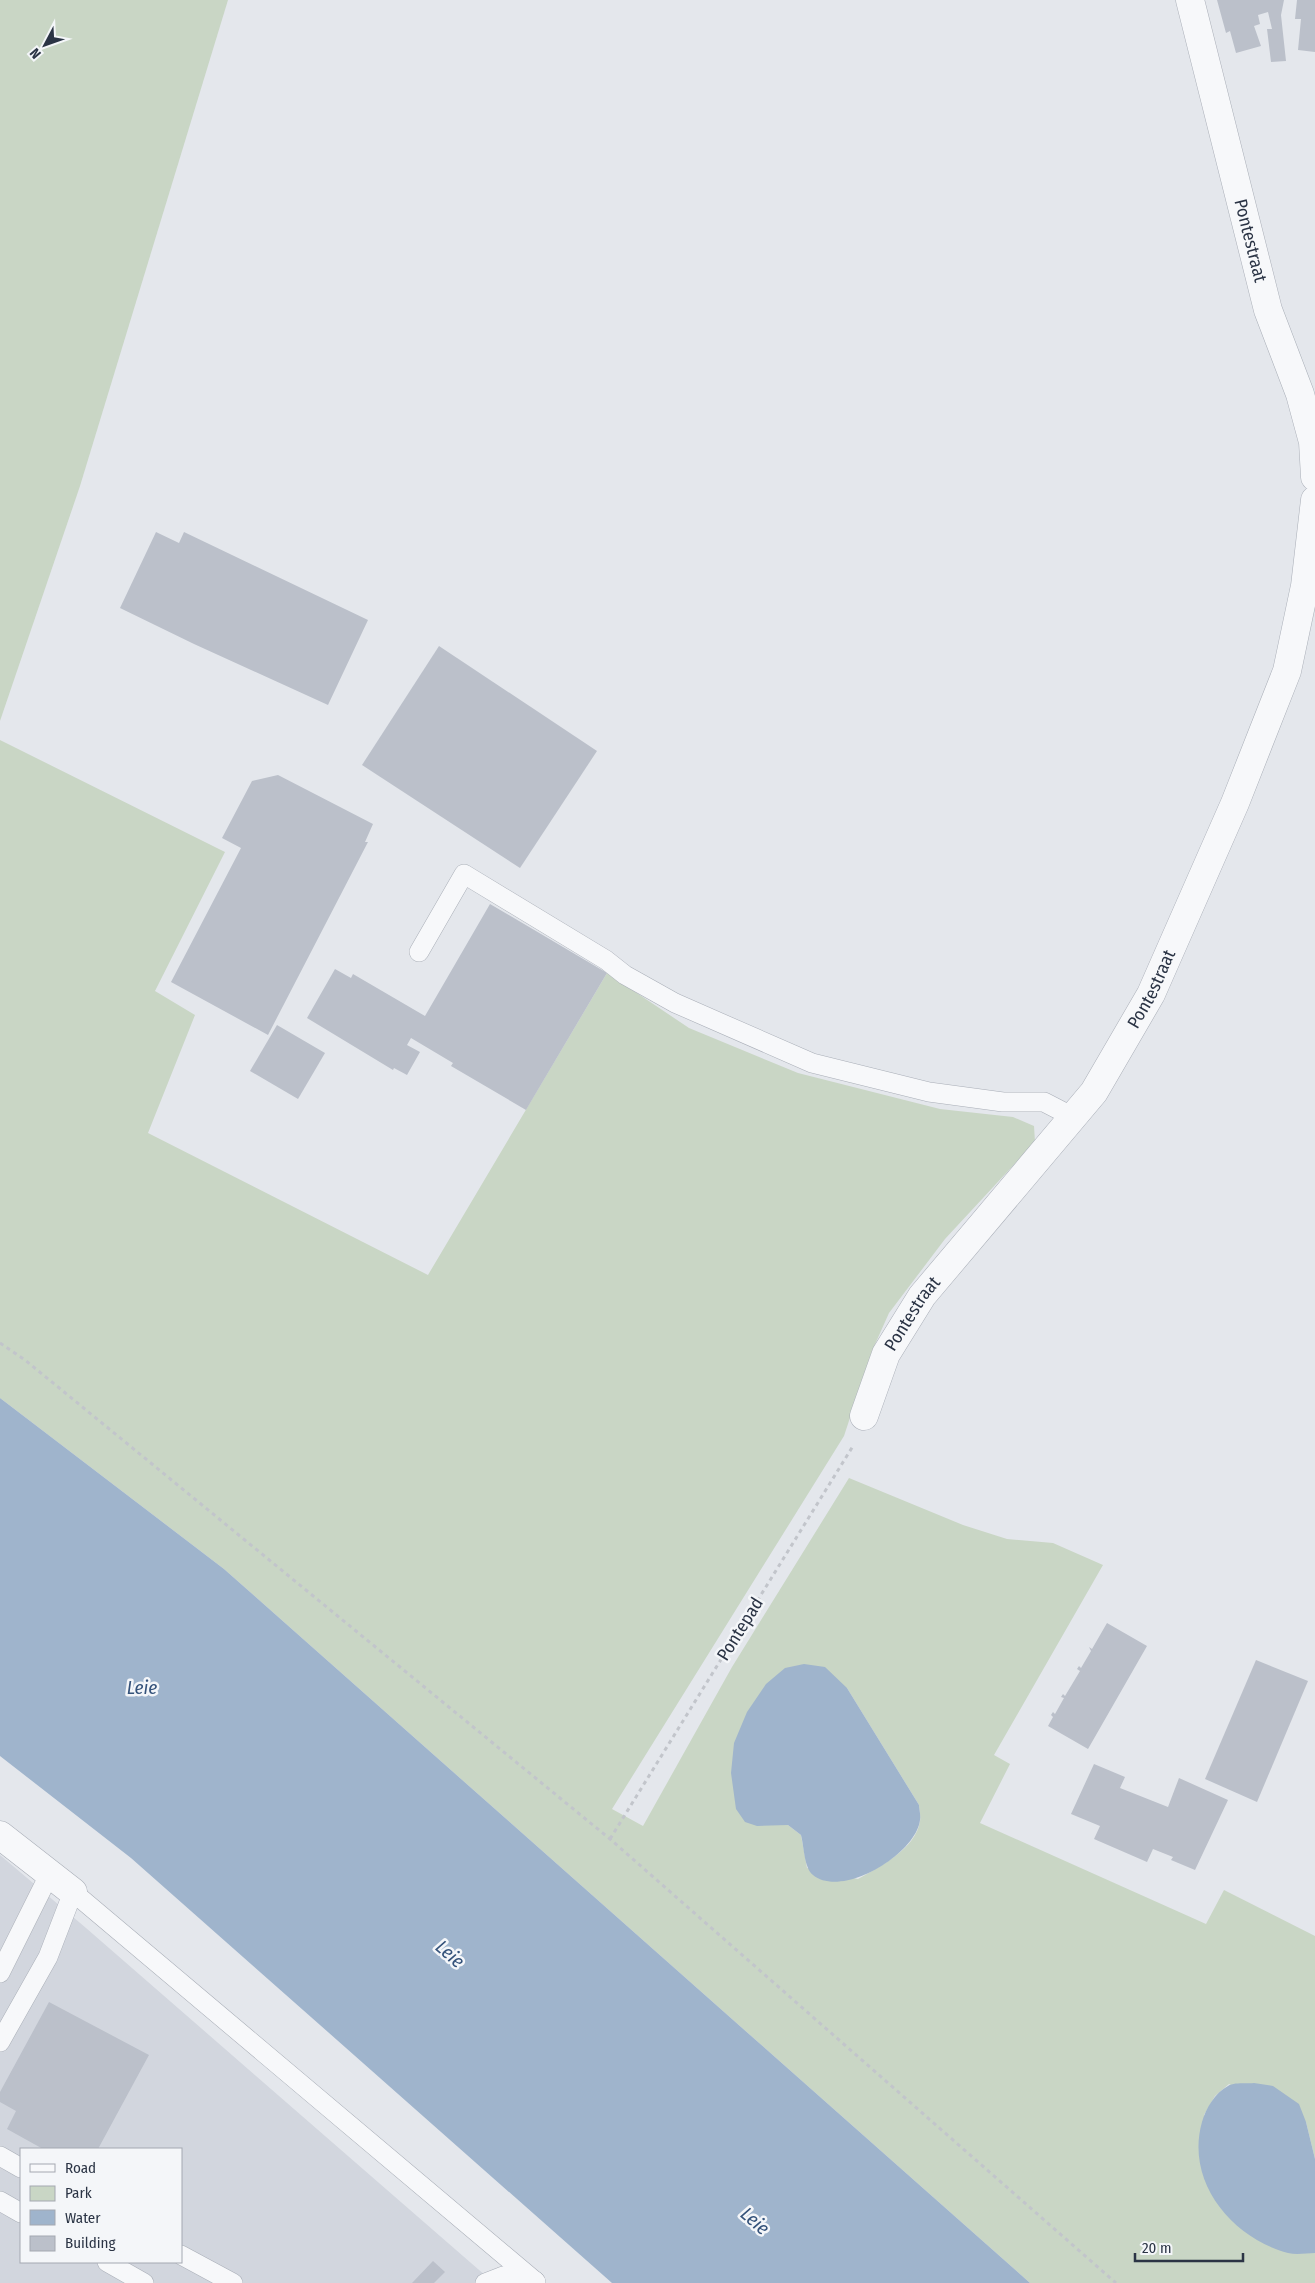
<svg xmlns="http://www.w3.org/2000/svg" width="1315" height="2283" font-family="'Fira Sans Condensed',sans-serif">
<rect width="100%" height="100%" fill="#e4e7ec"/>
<!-- built -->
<path fill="#d2d6de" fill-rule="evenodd" d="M0,1855l86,73 408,355h-494zM21,2149h160v113h-160z"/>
<!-- green -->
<g fill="#c9d6c5" fill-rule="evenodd">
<polygon points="0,0 228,0 80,486 0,721"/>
<path d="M0,740l225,112 -70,139 40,24 -47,118 280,142 179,-302 82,55 109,45 142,36 73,8 21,9 1,16 -90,97 -56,74 -17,38 -28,85 -232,373 31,17 89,-159 117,-189 114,47 44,14 46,4 50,22 -109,190 16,9 -30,59 226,101 18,-34 91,46v223l-9,-37 -77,-38 -14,12 -11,19 87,138h24v30h-285l-806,-714 -224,-171zM847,1688l72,117c0,4 2,11 1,16 -4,28 -41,46 -62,58l-51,-11 -6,-33 -13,-10h-15z"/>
</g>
<!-- water -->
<g fill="#9fb4cc">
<polygon points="0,1398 224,1569 1030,2283 612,2283 131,1858 0,1756"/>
<path d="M804,1664l21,3 22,21 72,117c0,4 2,10 1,15 -4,34 -78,79 -107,55 -9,-7 -9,-29 -12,-40l-13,-10 -31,1 -12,-4 -9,-13 -5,-36 3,-30 13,-31 19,-28 19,-16z"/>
<path d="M1254,2083l19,3 26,18 7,18 9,37v94c-8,0 -18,2 -27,0 -56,-15 -103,-71 -86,-131 4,-14 13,-29 26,-36 6,-4 18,-2 26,-3z"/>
</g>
<!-- building -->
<g fill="#bbc0ca">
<polygon points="1217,0 1284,0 1281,15 1286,61 1271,62 1267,29 1272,29 1268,12 1258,15 1260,24 1254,26 1261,46 1236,53 1230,31 1226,33"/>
<polygon points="1297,0 1315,0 1315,52 1298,50 1301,19 1295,19"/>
<polygon points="156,532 179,543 184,532 368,620 328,705 194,644 120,608"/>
<polygon points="439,646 597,751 520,868 362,765"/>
<polygon points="278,775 373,824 365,842 368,842 268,1035 171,982 241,848 222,838 252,781"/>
<polygon points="490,904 607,973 526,1110 451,1066 453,1063 411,1038 407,1045 420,1052 407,1075 394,1068 393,1070 307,1018 335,969 351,978 353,974 425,1016"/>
<polygon points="277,1025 325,1053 298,1099 250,1071"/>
<polygon points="1107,1623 1147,1646 1088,1749 1048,1726 1053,1717 1051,1715 1053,1712 1055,1714 1064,1698 1061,1697 1063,1694 1065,1696 1080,1671 1077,1669 1079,1666 1081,1668 1091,1651 1089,1647 1092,1649"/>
<polygon points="1256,1660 1308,1681 1257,1802 1205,1779"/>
<polygon points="1094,1764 1125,1777 1120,1788 1168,1807 1179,1778 1228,1800 1195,1870 1171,1860 1173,1857 1153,1849 1147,1862 1094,1839 1100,1826 1071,1814"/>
<polygon points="49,2002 149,2055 98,2149 43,2149 7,2129 16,2111 0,2102 0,2092"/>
<polygon points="433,2261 445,2272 434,2283 412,2283"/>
</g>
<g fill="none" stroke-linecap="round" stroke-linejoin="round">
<defs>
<g id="lane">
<polyline points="419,952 464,874 606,960 625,975 675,1003 812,1063 929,1092 1003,1102 1044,1102 1073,1117"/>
<polyline points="0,1973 50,1873"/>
<polyline points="0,2042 48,1957 73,1892 536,2282"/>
<polyline points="0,2156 21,2168"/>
<polyline points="0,2201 21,2213"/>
<polyline points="181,2255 233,2283"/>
<polyline points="107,2262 144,2283"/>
<polyline points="485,2283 503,2276 535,2281"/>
</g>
<g id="street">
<path id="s1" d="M1190,0l78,310 32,84 13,48 2,35"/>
<path id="s2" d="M864,1416l22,-62 36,-58 172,-204 57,-98 84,-191 52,-132 18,-85 10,-86"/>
<polyline points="0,1835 73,1892"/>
</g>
</defs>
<!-- lane casing -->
<use href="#lane" stroke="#a9aeb7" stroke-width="20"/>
<!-- street casing -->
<use href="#street" stroke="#a9aeb7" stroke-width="29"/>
<!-- path -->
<g stroke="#c2c5cb" stroke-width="3" stroke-dasharray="4 4" stroke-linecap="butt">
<polyline points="0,1343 25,1360 610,1839 1116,2283"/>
<polyline points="610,1839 853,1446"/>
</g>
<!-- lane -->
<use href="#lane" stroke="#f7f8fa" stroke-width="19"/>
<!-- street -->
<use href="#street" stroke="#f7f8fa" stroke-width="28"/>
</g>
<g text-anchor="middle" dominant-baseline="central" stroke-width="5" stroke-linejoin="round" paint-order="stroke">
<!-- street labels -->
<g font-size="18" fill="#2b3445" stroke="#f4f6f9">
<text stroke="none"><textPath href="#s1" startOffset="248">Pontestraat</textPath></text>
<text stroke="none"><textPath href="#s2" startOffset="519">Pontestraat</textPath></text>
<text stroke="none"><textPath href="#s2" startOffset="114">Pontestraat</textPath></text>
<text transform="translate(740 1629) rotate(-58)">Pontepad</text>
</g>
<!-- water labels -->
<g font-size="19" font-style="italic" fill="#34527a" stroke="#f4f6f9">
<text x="142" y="1687">Leie</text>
<text transform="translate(450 1954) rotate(41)">Leie</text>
<text transform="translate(755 2221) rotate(41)">Leie</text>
</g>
</g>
<!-- legend -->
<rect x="20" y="2148" width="162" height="115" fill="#f4f6f9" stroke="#a4a8b1"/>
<rect x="30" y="2164" width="25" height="8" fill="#f7f8fa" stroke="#a4a8b1"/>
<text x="65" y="2173" font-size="15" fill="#2b3445">Road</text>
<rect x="30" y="2186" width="25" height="15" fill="#c9d6c5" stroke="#a4a8b1"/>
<text x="65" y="2198" font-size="15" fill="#2b3445">Park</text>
<rect x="30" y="2210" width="25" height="15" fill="#9fb4cc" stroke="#a4a8b1"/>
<text x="65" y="2223" font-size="15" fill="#2b3445">Water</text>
<rect x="30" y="2236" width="25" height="15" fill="#bbc0ca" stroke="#a4a8b1"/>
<text x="65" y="2248" font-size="15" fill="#2b3445">Building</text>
<!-- north arrow -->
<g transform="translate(45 45) rotate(229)" stroke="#f4f6f9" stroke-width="4" paint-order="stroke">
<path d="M0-4L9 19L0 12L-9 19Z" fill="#2b3445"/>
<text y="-8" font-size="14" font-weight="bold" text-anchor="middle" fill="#2b3445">N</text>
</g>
<!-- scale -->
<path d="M1135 2253v8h108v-8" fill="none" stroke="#2b3445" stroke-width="2.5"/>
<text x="1142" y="2253" font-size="15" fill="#2b3445" stroke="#f4f6f9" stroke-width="4" paint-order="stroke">20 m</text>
</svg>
